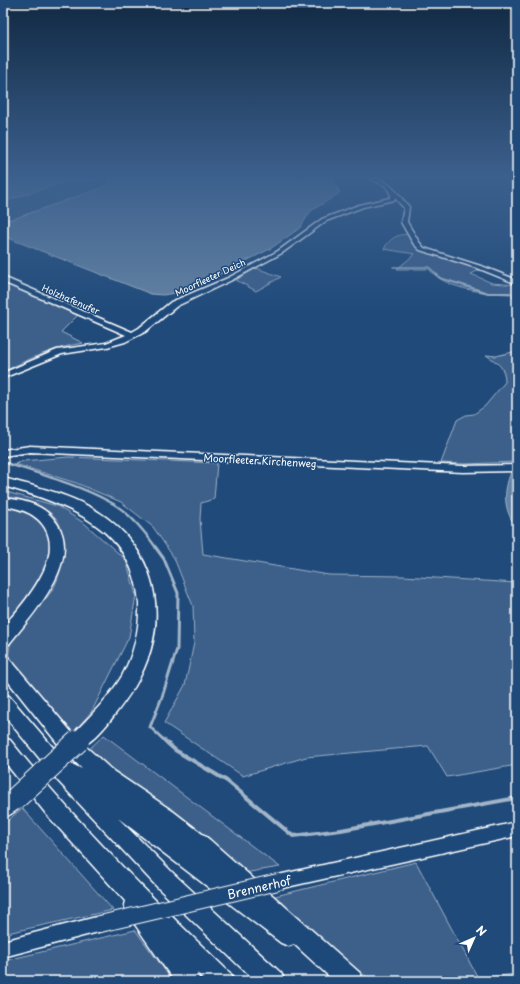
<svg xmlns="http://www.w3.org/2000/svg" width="520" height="984" font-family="'Playpen Sans',sans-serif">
<rect width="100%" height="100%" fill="#1f4a7a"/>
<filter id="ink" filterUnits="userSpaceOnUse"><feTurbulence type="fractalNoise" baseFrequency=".025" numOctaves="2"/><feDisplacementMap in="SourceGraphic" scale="8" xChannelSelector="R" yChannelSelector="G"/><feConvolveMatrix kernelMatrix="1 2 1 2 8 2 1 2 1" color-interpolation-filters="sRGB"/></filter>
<g filter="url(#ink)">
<!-- green -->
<g fill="#3c618b" stroke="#9eb0c5">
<polygon points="3,178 132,178 16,218 3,221"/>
<path d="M408,234l11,15 63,20 -11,5 21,9 25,2v9c-26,0 -71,-3 -88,-25h-32l18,-15 -31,-5c6,-11 12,-14 24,-15z"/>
<polygon points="256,268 281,277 256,291 236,280"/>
<path d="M3,282l76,32 -18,18 22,11c-30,5 -53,15 -80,29z"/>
<path d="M517,351v111l-52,2 -24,-1 16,-43 9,-5 8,-1 11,-8 20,-24c0,-15 -7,-19 -19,-27l10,1z"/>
<polygon points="68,457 217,463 214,499 201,503 200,519 203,554 329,575 403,576 517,583 517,765 447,777 428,746 306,757 243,776 164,723 185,685 194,643 193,606 174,558 153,527 121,502 76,483 15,464 23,461"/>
<path d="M3,491l54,15 27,17 42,37 10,35 -7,42 -37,74 -19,22 -66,-74c2,-7 3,-17 7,-24 8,-16 29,-30 39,-46 10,-17 16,-58 1,-73 -13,-12 -34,-18 -51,-18z"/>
<polygon points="3,507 18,508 36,515 45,525 50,537 51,556 35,588 3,626"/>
<polygon points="104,735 280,867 244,873 86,752"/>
<polygon points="22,808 113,910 3,934 3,825"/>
<polygon points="416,862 478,978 517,974 517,981 372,981 267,898"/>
<polygon points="135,930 173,981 3,981 3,961"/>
</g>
<!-- water -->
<g fill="#6583a4" stroke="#a3b5c8">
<polygon points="3,178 100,178 63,182 3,202"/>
<polygon points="109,178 333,178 340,193 311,211 300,228 270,249 214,277 180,292 163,295 151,294 3,236 3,221 16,218 96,190 107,185 112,179"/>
<path d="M511,472h5c-2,10 -6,21 -3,31 1,9 4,16 4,25 -14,-18 -14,-36 -6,-56z"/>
</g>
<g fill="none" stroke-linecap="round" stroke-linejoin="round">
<!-- stream-far4 -->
<polyline stroke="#a3b5c8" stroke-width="1.5" points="393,267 429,267 437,275"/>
<!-- stream-far3 -->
<g stroke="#a3b5c8" stroke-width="2">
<polyline points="436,274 440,278 488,293 510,293"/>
<polyline points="513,297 517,299"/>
</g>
<!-- stream-far2 -->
<g stroke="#a3b5c8" stroke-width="2.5">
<polyline points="63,453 74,454"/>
<polyline points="3,459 9,455 44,452"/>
<path d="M3,462c36,12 74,22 107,40 18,9 35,30 47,47"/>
</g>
<!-- stream-far1 -->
<polyline stroke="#a3b5c8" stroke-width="3" points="156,548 164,559 178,593 177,649 162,697 150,727 166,742"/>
<!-- stream -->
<polyline stroke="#a3b5c8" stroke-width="4" points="165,741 175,750 227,781 293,836 341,830 516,798"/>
<defs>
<g id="minor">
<path d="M369,178c20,0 28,15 40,29l-2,15 12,20 5,6 60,19 33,13v4l-37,-15 -60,-19 -7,-7 -12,-21 3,-14 -9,-10 -1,2 -31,7 -37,14 -44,32 -50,27 -55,26 -32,26 -20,10 -18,5 -45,7 -59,24v-5l54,-23 49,-7 20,-8 -123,-53v-5l129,55 7,-4 32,-26 57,-24 50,-27 44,-32 37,-14 31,-7 1,-3 -5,-9z"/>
<polygon points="30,446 463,466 517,465 517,471 463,472 30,452 3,456 3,450"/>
<polygon points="517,822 517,836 278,889 272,887 270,882 272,877 278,875"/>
<polygon points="100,916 106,918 108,924 106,930 3,957 3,941"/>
</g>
<g id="highway">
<path d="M3,478c35,9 75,18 104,40 55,42 62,110 28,168 -9,14 -36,53 -51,59l29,26 61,41 36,28 150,133 4,8h-30l-40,-37 -5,2 -8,-3 -163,-125 56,56 107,99 4,8h-30l-96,-92 -101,-108 -55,-67v-20l6,2 59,69 4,-1 10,5 -24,-25 -55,-69v-19l6,2 64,76c17,-18 36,-36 49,-58 12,-22 18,-47 17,-73 -5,-75 -73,-100 -136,-117z"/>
<path d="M3,498c22,2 43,7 55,27 23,38 -26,90 -49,119l-6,2c0,-5 -2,-14 0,-18 3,-6 10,-12 14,-17 17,-21 44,-56 28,-83 -9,-15 -25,-20 -42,-22z"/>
<path d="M3,738l7,2c67,84 143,159 220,233l4,8h-29l-8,-8 3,8h-26l-47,-68 -3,-8 1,-4 -78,-86 -44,-55z"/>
<path d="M15,790l7,3 3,6c-4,9 -12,15 -22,19v-21z"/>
</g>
</defs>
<!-- minor casing -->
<use href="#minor" stroke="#fff" stroke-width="3"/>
<!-- highway casing -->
<use href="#highway" stroke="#fff" stroke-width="3"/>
<!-- minor -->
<use href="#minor" fill="#1f4a7a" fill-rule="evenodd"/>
<!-- highway -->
<use href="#highway" fill="#1f4a7a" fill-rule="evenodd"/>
<defs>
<polyline id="minor-bridge" points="100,924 278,882"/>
<polyline id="highway-bridge-far1" points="77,742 80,739"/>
<polyline id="highway-bridge" points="15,799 78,741"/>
</defs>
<!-- minor-bridge casing -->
<use href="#minor-bridge" stroke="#fff" stroke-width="18" stroke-linecap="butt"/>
<!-- highway-bridge-far1 casing -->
<use href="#highway-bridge-far1" stroke="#fff" stroke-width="20" stroke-linecap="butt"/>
<!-- highway-bridge casing -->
<use href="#highway-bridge" stroke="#fff" stroke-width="24" stroke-linecap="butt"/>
<!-- minor-bridge -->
<use href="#minor-bridge" stroke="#1f4a7a" stroke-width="16"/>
<!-- highway-bridge-far1 -->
<use href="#highway-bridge-far1" stroke="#1f4a7a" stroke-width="17"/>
<!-- highway-bridge -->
<use href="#highway-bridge" stroke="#1f4a7a" stroke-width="22"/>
</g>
</g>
<!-- sky -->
<linearGradient id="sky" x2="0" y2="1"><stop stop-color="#112943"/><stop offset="0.56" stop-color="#3c608d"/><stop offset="1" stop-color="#3c608d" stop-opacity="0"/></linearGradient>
<rect width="520" height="316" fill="url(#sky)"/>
<g text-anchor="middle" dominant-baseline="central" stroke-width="3" stroke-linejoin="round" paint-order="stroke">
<!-- far-street labels -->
<g font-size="9" fill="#fff" stroke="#1f4a7a">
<text transform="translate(210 277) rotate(-25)">Moorfleeter Deich</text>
<text transform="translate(71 299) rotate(23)">Holzhafenufer</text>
</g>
<!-- street labels -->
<g font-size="10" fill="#fff" stroke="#1f4a7a">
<text transform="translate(260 460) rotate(3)">Moorfleeter Kirchenweg</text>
</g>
<!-- near-street labels -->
<g font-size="12" fill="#fff" stroke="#1f4a7a">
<text transform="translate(259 887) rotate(-13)">Brennerhof</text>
</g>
</g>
<!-- margin -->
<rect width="520" height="984" fill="none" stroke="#1f4a7a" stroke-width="16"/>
<rect x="8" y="8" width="504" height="968" fill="none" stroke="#fff" stroke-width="1.5" filter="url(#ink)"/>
<!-- north arrow -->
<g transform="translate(474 938) rotate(45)" stroke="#1f4a7a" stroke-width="3" paint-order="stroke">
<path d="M0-3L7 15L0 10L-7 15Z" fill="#ffffff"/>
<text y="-6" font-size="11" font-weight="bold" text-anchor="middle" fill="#ffffff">N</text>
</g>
</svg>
